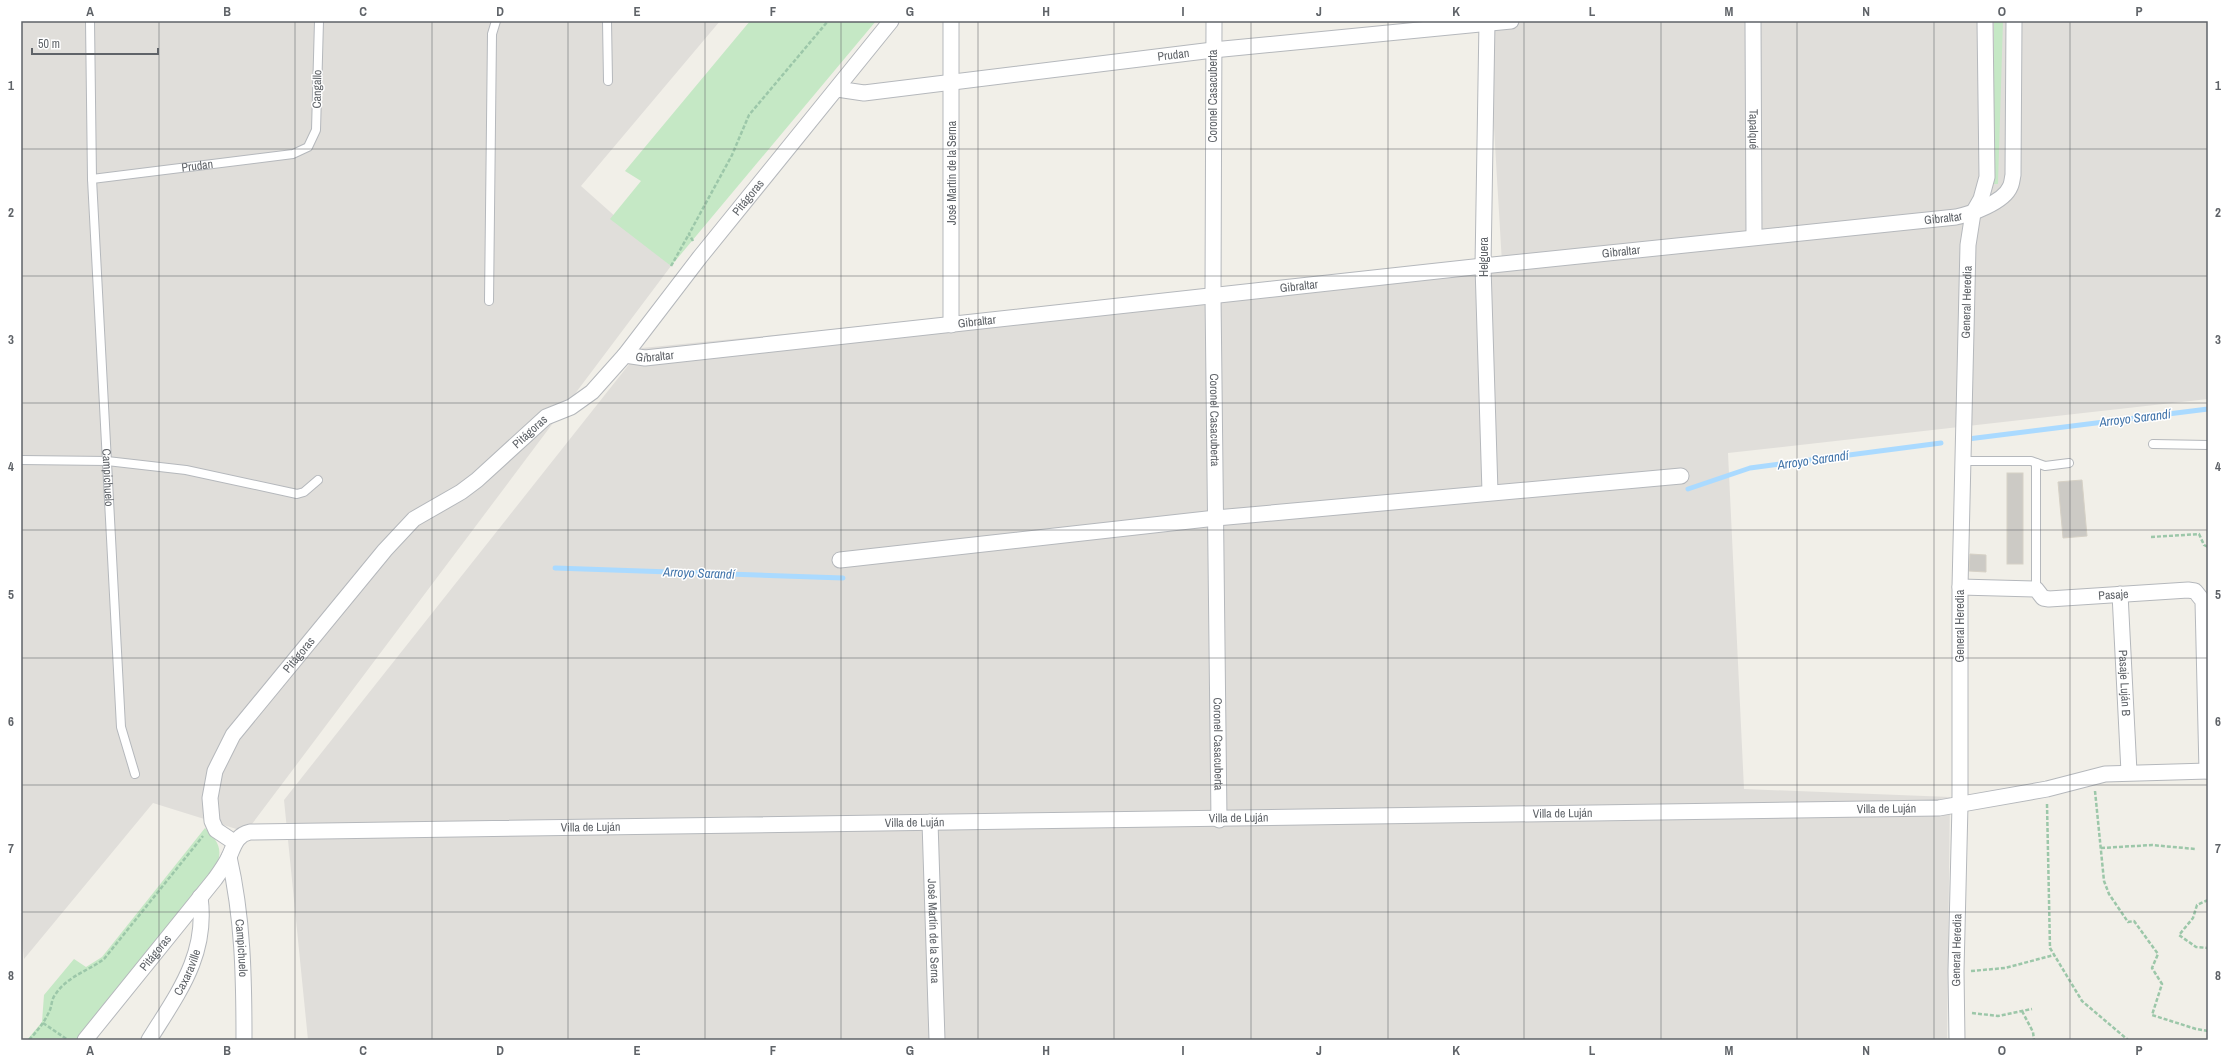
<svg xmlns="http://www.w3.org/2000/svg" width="2229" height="1061" font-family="'Archivo Narrow',sans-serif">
<rect width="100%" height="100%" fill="#f1efe8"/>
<!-- industrial -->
<g fill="#e0deda">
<polygon points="21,21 720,21 581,186 671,266 246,832 153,803 24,959 21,927"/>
<polygon points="1536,21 2208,21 2208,399 1728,453 1744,789 1950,797 1947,1040 308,1040 284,800 642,348 1502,263 1488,26"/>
</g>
<!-- green -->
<g fill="#c5e8c5">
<polygon points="750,21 876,21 671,266 610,219 641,181 625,171"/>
<polygon points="1994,21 2003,21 1998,184 1994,184"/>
<path d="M205,828c12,12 19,21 11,38l-140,174h-49l15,-18 2,-27 30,-36 12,8 16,-10z"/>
</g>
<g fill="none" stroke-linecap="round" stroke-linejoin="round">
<!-- stream -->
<g stroke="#aadaff" stroke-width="5">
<polyline points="1968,439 2208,409"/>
<polyline points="1688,489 1750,468 1941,443"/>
<polyline points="555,568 843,578"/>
</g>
</g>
<!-- building -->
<g fill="#cccac5" stroke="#d6d1c6">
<rect x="2007" y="473" width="16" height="91"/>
<polygon points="2082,480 2087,536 2063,538 2058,482"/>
<polygon points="1970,554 1986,555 1986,572 1969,571"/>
</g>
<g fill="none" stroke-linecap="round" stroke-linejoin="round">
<defs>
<g id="service">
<path id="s1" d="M90,21l2,158 29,548 14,47"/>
<polyline points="607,21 608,81"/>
<path id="s2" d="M92,179l201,-25 15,-7 8,-17 3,-109"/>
<polyline points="489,301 492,34 496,21"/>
<polyline points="2153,444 2208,445"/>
<polyline points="21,460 107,461 186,470 297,494 304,492 318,480"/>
<polyline points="1963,461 2031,461 2045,466 2069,463"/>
<polyline points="2036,463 2036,589"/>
</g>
<g id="minor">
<path id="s3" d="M1214,21l-1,275 6,524"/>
<polyline points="1487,21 1483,266 1490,492"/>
<path id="s4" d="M1753,21l1,216"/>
<path id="s5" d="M837,89l27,4 349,-43 298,-29"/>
<polyline points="951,325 951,21"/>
<path id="s6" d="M625,355l20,3 838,-92 473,-49c15,-3 48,-15 54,-30 2,-3 2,-8 3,-12l1,-154"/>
<polyline points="840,560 1216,518 1681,476"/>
<path id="s7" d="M1960,587l76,2 7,9 6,1 139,-9 7,1 8,10 4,170"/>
<path id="s8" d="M2120,594l9,178"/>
<path id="s9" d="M930,822l7,218"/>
<path id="s10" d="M234,842l-18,-12 -4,-9 -2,-23 5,-27 18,-36 152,-185 29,-31 47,-27 16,-12 69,-63 25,-10 21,-15 33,-37 75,-98 191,-236"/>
<path id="s11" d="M229,857c14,61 15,121 15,183"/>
<path id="s12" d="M85,1040l130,-161c5,-7 10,-14 14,-22 5,-11 7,-22 21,-25l1689,-24 108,-19 58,-15 103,-3"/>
<path id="s13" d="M149,1040c29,-47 59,-85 51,-143"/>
<path id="s14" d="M1957,1040l-1,-69 4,-166v-218l8,-342 5,-32 8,-14 6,-22 -2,-156"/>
</g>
</defs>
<!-- service casing -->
<use href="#service" stroke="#b5b8bc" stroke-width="10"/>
<!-- minor casing -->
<use href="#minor" stroke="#b5b8bc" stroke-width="17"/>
<!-- path -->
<g stroke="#9cc7a9" stroke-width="2.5" stroke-dasharray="4 2" stroke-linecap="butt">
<polyline points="693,241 689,234 732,155 749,115 828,21"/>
<polyline points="671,266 689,234"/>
<polyline points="2151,537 2199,534 2204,545 2208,547"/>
<polyline points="2095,791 2104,881 2109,894 2128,922 2134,921 2158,954 2152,968 2162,984 2152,1015 2196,1029 2208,1031"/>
<polyline points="2047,804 2050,948 2082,1001 2128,1040"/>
<polyline points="2101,848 2152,845 2195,849"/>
<polyline points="2208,900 2197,905 2193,918 2179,935 2196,947 2208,948"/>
<polyline points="1971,971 2005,968 2054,955"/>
<polyline points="2022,1011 2033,1032 2034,1040"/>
<polyline points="1972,1013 1998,1016 2032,1009"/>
<polyline points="43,1023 68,1040"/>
<path d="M29,1040c8,-9 15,-17 20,-28 3,-5 2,-12 6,-17 11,-18 33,-24 49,-36l99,-123"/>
</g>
<!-- service -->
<use href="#service" stroke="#fff" stroke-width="8"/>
<!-- minor -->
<use href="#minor" stroke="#fff" stroke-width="15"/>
</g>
<!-- grid -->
<path fill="none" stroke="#5f6368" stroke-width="1" stroke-opacity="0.55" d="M159,21v1019M295,21v1019M432,21v1019M568,21v1019M705,21v1019M841,21v1019M978,21v1019M1114,21v1019M1251,21v1019M1388,21v1019M1524,21v1019M1661,21v1019M1797,21v1019M1934,21v1019M2070,21v1019M21,149h2187M21,276h2187M21,403h2187M21,530h2187M21,658h2187M21,785h2187M21,912h2187"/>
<g text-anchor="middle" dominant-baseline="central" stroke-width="3" stroke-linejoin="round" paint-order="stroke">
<!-- street labels -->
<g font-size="12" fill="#5f6368" stroke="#fff">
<text stroke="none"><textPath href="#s5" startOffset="339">Prudan</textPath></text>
<text transform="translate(317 89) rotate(-89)">Cangallo</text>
<text transform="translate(1213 96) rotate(-90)">Coronel Casacuberta</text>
<text stroke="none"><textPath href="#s4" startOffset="108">Tapalqué</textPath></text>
<text stroke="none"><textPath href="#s2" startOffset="106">Prudan</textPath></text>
<text transform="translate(952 173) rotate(-90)">José Martín de la Serna</text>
<text stroke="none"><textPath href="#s10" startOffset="874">Pitágoras</textPath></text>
<text stroke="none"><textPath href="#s6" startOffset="1326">Gibraltar</textPath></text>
<text stroke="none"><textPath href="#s6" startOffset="1002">Gibraltar</textPath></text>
<text transform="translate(1484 257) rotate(-90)">Helguera</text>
<text stroke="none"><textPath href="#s6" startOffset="678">Gibraltar</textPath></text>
<text stroke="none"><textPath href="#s14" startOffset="738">General Heredia</textPath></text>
<text stroke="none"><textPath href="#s6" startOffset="354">Gibraltar</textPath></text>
<text stroke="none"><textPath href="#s6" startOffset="30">Gibraltar</textPath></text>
<text stroke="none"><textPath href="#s3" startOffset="399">Coronel Casacuberta</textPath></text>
<text stroke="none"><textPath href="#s10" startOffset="550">Pitágoras</textPath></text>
<text stroke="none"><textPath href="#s1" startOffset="457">Campichuelo</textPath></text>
<text stroke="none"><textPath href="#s7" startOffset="158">Pasaje</textPath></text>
<text transform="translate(1960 626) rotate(-90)">General Heredia</text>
<text stroke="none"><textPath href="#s10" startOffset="226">Pitágoras</textPath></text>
<text stroke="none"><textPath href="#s8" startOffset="89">Pasaje Luján B</textPath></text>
<text stroke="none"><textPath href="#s3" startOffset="723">Coronel Casacuberta</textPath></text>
<text stroke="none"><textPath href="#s12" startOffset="1904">Villa de Luján</textPath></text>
<text stroke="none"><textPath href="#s12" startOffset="1580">Villa de Luján</textPath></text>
<text stroke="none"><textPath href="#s12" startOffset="1256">Villa de Luján</textPath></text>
<text stroke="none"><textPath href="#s12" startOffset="932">Villa de Luján</textPath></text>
<text stroke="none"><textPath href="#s12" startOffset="608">Villa de Luján</textPath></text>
<text stroke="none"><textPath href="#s9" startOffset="109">José Martín de la Serna</textPath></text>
<text stroke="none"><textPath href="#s11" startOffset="92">Campichuelo</textPath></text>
<text stroke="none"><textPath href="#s14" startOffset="90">General Heredia</textPath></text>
<text stroke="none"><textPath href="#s12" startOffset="112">Pitágoras</textPath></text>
<text stroke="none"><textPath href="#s13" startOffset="78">Caxaraville</textPath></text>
</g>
<!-- water labels -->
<g font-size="13" font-style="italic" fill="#4174aa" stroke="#fff">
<text transform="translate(2135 418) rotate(-7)">Arroyo Sarandí</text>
<text transform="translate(1813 460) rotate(-8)">Arroyo Sarandí</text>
<text transform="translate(699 573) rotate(2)">Arroyo Sarandí</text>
</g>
</g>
<!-- border -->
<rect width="2229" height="1061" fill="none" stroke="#ffffff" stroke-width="44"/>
<!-- scale -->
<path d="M32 48v6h126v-6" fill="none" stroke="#5f6368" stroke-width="2"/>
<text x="38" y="48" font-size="12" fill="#5f6368" stroke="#ffffff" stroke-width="3" paint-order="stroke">50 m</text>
<rect x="22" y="22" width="2185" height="1017" fill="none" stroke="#5f6368" stroke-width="1.5"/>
<g font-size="13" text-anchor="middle" font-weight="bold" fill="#5f6368">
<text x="90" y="16">A</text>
<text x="227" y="16">B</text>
<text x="363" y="16">C</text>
<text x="500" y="16">D</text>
<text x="637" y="16">E</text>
<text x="773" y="16">F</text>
<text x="910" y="16">G</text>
<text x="1046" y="16">H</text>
<text x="1183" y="16">I</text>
<text x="1319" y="16">J</text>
<text x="1456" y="16">K</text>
<text x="1592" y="16">L</text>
<text x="1729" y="16">M</text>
<text x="1866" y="16">N</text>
<text x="2002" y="16">O</text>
<text x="2139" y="16">P</text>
<text x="11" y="90">1</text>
<text x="2218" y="90">1</text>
<text x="11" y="217">2</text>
<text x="2218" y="217">2</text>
<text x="11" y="344">3</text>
<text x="2218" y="344">3</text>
<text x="11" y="471">4</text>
<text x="2218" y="471">4</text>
<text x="11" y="599">5</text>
<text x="2218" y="599">5</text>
<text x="11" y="726">6</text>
<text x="2218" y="726">6</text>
<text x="11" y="853">7</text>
<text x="2218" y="853">7</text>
<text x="11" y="980">8</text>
<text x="2218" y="980">8</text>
<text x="90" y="1055">A</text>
<text x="227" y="1055">B</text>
<text x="363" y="1055">C</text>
<text x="500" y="1055">D</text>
<text x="637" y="1055">E</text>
<text x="773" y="1055">F</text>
<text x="910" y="1055">G</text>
<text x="1046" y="1055">H</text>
<text x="1183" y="1055">I</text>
<text x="1319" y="1055">J</text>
<text x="1456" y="1055">K</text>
<text x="1592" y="1055">L</text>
<text x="1729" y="1055">M</text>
<text x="1866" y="1055">N</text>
<text x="2002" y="1055">O</text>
<text x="2139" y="1055">P</text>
</g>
</svg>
